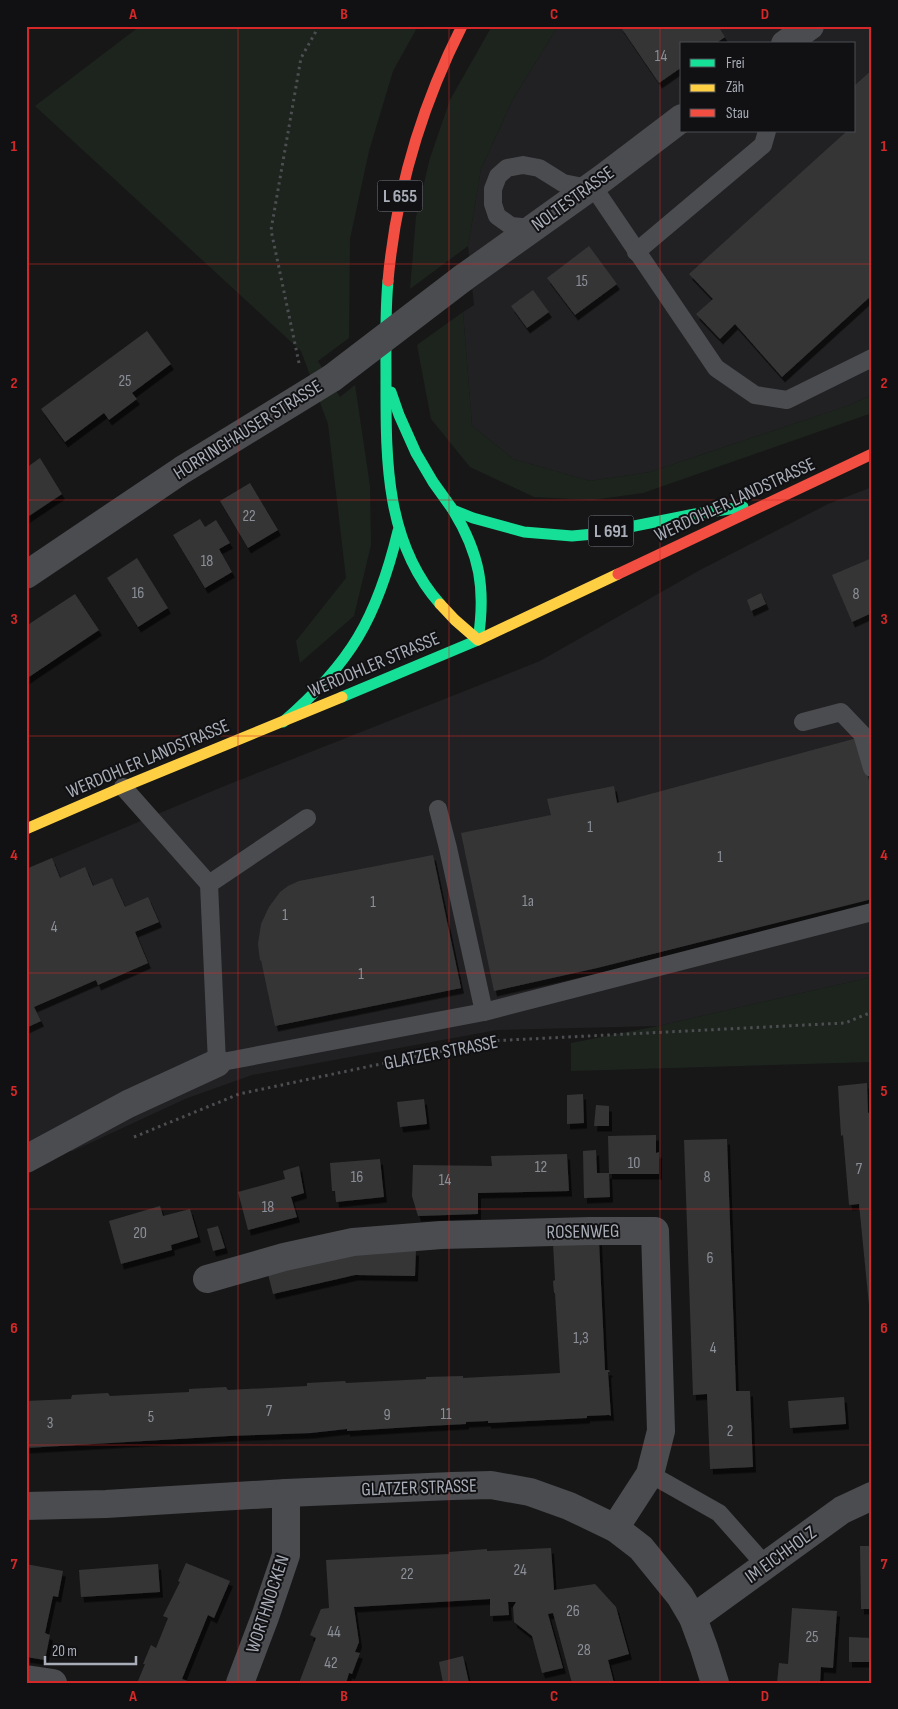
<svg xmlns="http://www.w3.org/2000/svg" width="898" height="1709" font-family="'Sofia Sans Condensed',sans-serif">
<defs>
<filter id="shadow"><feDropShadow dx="3" dy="5.5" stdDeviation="0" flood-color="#0009"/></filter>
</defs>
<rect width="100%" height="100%" fill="#171717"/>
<!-- built -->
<g fill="#212123" fill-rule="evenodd">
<path d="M560,26h312v369l-22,10 -200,67 -60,9 -77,-22 -41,-33 -9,-114 11,-7 -6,-59 13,-77 32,-70 42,-68zM682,44h172v87h-172z"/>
<polygon points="872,487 872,977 658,1026 497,1030 252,1075 185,1099 73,1151 26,1152 26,869 222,787 540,661 700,570 828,504"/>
</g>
<!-- green -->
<g fill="#1d241e">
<polygon points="140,26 418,26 393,71 369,151 350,239 349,338 318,361 340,397 355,385 370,486 371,545 354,616 300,663 296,641 346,578 328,424 301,351 35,106"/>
<polygon points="492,26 560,26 555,31 513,99 481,169 468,246 410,289 416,217 430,158 450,100"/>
<polygon points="463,312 472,426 513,459 590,481 650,472 850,405 872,395 872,413 643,493 592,500 534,497 470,467 431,419 417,345"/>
<polygon points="872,977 872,1062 571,1071 571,1043 658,1026"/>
</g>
<!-- building -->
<g fill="#353536" filter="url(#shadow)">
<polygon points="620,26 718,26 725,37 715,44 682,44 682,67 659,83"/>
<polygon points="872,70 872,295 782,377 735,324 720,339 696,314 713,299 689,274 847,131 854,131 854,86"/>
<polygon points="589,246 617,284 575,315 547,278"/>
<polygon points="533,290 549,312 527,328 511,306"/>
<polygon points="147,331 171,364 132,393 137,399 109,420 104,413 65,442 41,409"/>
<polygon points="40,458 62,494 26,518 26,468"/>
<polygon points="250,483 278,530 248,548 220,501"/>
<polygon points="200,519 205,527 216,520 230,543 219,549 232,572 205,588 173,535"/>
<polygon points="137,558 168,608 138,627 107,578"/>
<polygon points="872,558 872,613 852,622 832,575"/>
<polygon points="761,593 766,604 751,611 747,600"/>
<polygon points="75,594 99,630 26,679 26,626"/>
<polygon points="857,738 872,791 872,899 597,968 494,991 461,833 551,815 547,799 614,786 617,803"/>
<polygon points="433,855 461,988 275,1026 261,960 260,961 258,944 261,924 269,907 280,892 288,886 299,881"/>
<polygon points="52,858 60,878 85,867 93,886 112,878 125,907 148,897 159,922 135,932 148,963 98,985 96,980 34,1007 41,1021 26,1028 26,869"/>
<polygon points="867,1083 868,1113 872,1112 872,1315 870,1315 859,1204 849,1205 843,1135 841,1136 838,1086"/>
<polygon points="583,1094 584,1123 567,1124 567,1095"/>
<polygon points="424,1099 427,1124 400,1127 397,1102"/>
<polygon points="596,1105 609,1106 609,1126 594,1126"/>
<polygon points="656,1135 656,1153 659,1152 659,1174 609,1174 608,1136"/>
<polygon points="727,1139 736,1391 750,1391 753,1467 710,1469 707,1394 693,1395 684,1140"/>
<polygon points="596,1150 597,1173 609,1173 610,1197 584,1198 583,1151"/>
<polygon points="567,1154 569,1191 478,1193 478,1214 418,1216 412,1196 413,1165 492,1166 491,1156"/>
<polygon points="380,1159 384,1197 336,1202 335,1191 332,1191 330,1163"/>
<polygon points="299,1166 304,1193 291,1197 297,1217 248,1230 238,1192 285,1179 283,1171"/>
<polygon points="160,1206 163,1216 190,1209 198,1237 171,1245 172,1250 121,1264 109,1221"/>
<polygon points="218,1226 225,1248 213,1251 207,1229"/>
<polygon points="599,1240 605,1370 609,1370 610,1372 608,1372 611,1416 609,1415 587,1416 587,1418 488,1423 488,1421 466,1422 466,1424 428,1426 347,1431 347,1429 311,1433 229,1436 26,1448 26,1401 71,1399 72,1395 108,1393 110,1396 189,1392 189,1389 226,1387 228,1390 307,1386 307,1383 345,1381 346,1383 426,1379 426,1377 463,1376 463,1378 560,1373 555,1293 554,1293 553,1281 555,1280 553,1243"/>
<polygon points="352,1250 416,1250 415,1276 355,1275 273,1294 267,1270"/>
<polygon points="844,1397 846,1424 790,1428 788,1401"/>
<polygon points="860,1546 872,1546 872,1609 861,1609"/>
<polygon points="551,1548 554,1590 595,1584 616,1607 629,1654 608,1660 614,1683 572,1683 553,1613 548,1614 563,1668 542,1673 532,1636 514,1622 513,1607 516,1602 508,1602 509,1615 490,1616 490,1599 354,1607 359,1642 355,1652 360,1653 352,1674 349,1673 346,1683 299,1683 316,1638 310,1635 313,1628 321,1609 329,1608 326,1560 449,1554 449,1552 487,1549 487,1551"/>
<polygon points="186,1563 230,1581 214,1618 208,1615 182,1679 188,1681 187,1683 135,1683 136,1681 138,1681 145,1664 143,1664 151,1645 156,1648 168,1618 163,1616 180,1582 178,1581"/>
<polygon points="26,1564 63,1571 58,1597 53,1596 45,1633 50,1635 45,1660 26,1657"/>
<polygon points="158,1564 160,1592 81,1597 79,1570"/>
<polygon points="792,1608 837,1611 833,1668 821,1667 820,1683 777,1683 779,1663 788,1664"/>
<polygon points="849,1637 872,1638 872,1662 849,1662"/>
<polygon points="463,1656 469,1683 443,1683 439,1662"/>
</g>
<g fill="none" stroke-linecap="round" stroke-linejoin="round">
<!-- path -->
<g stroke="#4d4e52" stroke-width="3" stroke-dasharray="2.5 4" stroke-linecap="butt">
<polyline points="299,363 271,230 301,58 319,26"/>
<polyline points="134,1137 239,1094 489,1041 845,1023 872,1012"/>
</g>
<!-- lane -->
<g stroke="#4b4c50" stroke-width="18">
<polyline points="592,185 716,368 755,395 787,400 872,358"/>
<polyline points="532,228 511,226 497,216 493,204 493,189 498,176 507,168 523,165 539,168 563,183 588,188"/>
<polyline points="636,252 763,145 767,131"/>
<polyline points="803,722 841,712 862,734 872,768"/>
<polyline points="123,787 209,884"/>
<polyline points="438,809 448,848 484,1012"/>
<polyline points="307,818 209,884 217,1063 484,1012 872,912"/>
<polyline points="650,1474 719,1513 766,1566"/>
</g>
<!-- street -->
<g stroke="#4b4c50" stroke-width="28">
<polyline points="785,44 810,26"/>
<polyline points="463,278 603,178 682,118"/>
<polyline points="26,575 182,470 332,378"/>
<polyline points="26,1159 128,1104 217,1063"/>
<polyline points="207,1279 284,1257 353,1242 441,1235 590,1231 655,1231 661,1431 650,1474 615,1528"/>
<polyline points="26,1506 106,1504 286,1493 452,1486 491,1485 530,1492 569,1506 615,1528 641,1548 680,1596 693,1618 704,1648 715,1683"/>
<polyline points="693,1618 842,1510 872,1496"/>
<polyline points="26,1679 53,1683"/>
<polyline points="240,1683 265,1617 286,1555 286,1493"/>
</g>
<!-- fast -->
<g stroke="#16e098" stroke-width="11">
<path d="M388,281c-3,32 -2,64 -2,96 0,79 -2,164 54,227"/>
<polyline points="391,392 399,415 416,453 433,482 453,510 473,518 524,532 572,536 594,534 695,514 743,507"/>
<path d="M342,697l136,-57c8,-51 2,-86 -25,-130"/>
<path d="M283,722c68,-59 94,-104 115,-191"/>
</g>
<!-- slow -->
<g stroke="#ffcf43" stroke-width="11">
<polyline points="440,604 455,620 478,640 618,574"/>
<polyline points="26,829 123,787 342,697"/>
</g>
<!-- jam -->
<g stroke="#f24e42" stroke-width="11">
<path d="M388,281c8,-90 33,-174 74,-255"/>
<polyline points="618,574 872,454"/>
</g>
<!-- street-bridge -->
<polyline stroke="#4b4c50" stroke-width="28" points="332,378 463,278"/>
</g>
<!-- grid -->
<path fill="none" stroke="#d62828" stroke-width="1" stroke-opacity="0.55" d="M238,26v1657M449,26v1657M660,26v1657M26,264h846M26,500h846M26,736h846M26,973h846M26,1209h846M26,1445h846"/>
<g text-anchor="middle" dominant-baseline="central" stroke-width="4" stroke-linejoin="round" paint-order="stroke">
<!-- number labels -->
<g font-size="16" fill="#8b8f98">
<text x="661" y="56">14</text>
<text x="582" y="281">15</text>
<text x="125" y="381">25</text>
<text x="249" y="516">22</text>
<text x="207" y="561">18</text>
<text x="138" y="593">16</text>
<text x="856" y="594">8</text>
<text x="590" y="827">1</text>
<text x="720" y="857">1</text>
<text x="528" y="901">1a</text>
<text x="373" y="902">1</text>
<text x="285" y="915">1</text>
<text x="54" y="927">4</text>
<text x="361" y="974">1</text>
<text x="634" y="1163">10</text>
<text x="541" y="1167">12</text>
<text x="859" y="1169">7</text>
<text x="357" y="1177">16</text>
<text x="707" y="1177">8</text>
<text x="445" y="1180">14</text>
<text x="268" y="1207">18</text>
<text x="140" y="1233">20</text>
<text x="710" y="1258">6</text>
<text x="581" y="1338">1,3</text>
<text x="713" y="1348">4</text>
<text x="269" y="1411">7</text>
<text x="446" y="1414">11</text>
<text x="387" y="1415">9</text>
<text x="151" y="1417">5</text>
<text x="50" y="1423">3</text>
<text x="730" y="1431">2</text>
<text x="520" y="1570">24</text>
<text x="407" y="1574">22</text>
<text x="573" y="1611">26</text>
<text x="334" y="1632">44</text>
<text x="812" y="1637">25</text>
<text x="584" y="1650">28</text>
<text x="331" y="1663">42</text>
</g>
<!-- shield labels -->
<g fill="#111113" stroke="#7b7e86" stroke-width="1">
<rect x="377.5" y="180.5" width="45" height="31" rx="4"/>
<rect x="588.5" y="515.5" width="45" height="31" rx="4"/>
</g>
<g font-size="18" font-weight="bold" fill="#a8adb8">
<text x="400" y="196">L 655</text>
<text x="611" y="531">L 691</text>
</g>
<!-- street labels -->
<g font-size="19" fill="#a8adb8" stroke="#111113">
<text transform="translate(573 199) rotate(-36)">NOLTESTRASSE</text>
<text transform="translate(248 430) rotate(-32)">HORRINGHAUSER STRASSE</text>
<text transform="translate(735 500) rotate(-25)">WERDOHLER LANDSTRASSE</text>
<text transform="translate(374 665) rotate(-23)">WERDOHLER STRASSE</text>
<text transform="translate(148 759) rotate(-23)">WERDOHLER LANDSTRASSE</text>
<text transform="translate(441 1053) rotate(-11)">GLATZER STRASSE</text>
<text transform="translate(583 1232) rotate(-1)">ROSENWEG</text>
<text transform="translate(419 1488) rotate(-2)">GLATZER STRASSE</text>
<text transform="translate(781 1555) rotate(-36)">IM EICHHOLZ</text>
<text transform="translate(268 1604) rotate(-72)">WORTHNOCKEN</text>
</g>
</g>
<!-- border -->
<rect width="898" height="1709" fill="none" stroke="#111113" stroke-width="55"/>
<!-- legend -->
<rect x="680" y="42" width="175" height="90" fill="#111113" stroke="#4d4f55"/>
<rect x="690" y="59" width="25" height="8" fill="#16e098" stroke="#4d4f55"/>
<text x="726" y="68" font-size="15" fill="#a8adb8">Frei</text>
<rect x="690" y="84" width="25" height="8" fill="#ffcf43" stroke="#4d4f55"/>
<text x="726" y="92" font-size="15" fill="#a8adb8">Zäh</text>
<rect x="690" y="109" width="25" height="8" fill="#f24e42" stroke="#4d4f55"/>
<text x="726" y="118" font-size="15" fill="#a8adb8">Stau</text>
<!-- scale -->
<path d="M45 1656v8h91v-8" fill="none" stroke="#a8adb8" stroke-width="2.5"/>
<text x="52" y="1656" font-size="15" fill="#a8adb8" stroke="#111113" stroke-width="4" paint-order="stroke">20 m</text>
<rect x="28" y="28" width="842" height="1654" fill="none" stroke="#d62828" stroke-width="2"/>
<g font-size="16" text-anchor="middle" font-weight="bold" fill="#d62828">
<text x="133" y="19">A</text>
<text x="344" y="19">B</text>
<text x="554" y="19">C</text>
<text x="765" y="19">D</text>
<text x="14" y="151">1</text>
<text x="884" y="151">1</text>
<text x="14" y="388">2</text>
<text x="884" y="388">2</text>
<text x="14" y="624">3</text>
<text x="884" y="624">3</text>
<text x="14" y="860">4</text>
<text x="884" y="860">4</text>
<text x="14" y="1096">5</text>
<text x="884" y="1096">5</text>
<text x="14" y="1333">6</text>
<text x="884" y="1333">6</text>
<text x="14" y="1569">7</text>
<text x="884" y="1569">7</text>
<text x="133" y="1701">A</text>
<text x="344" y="1701">B</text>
<text x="554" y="1701">C</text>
<text x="765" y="1701">D</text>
</g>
</svg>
